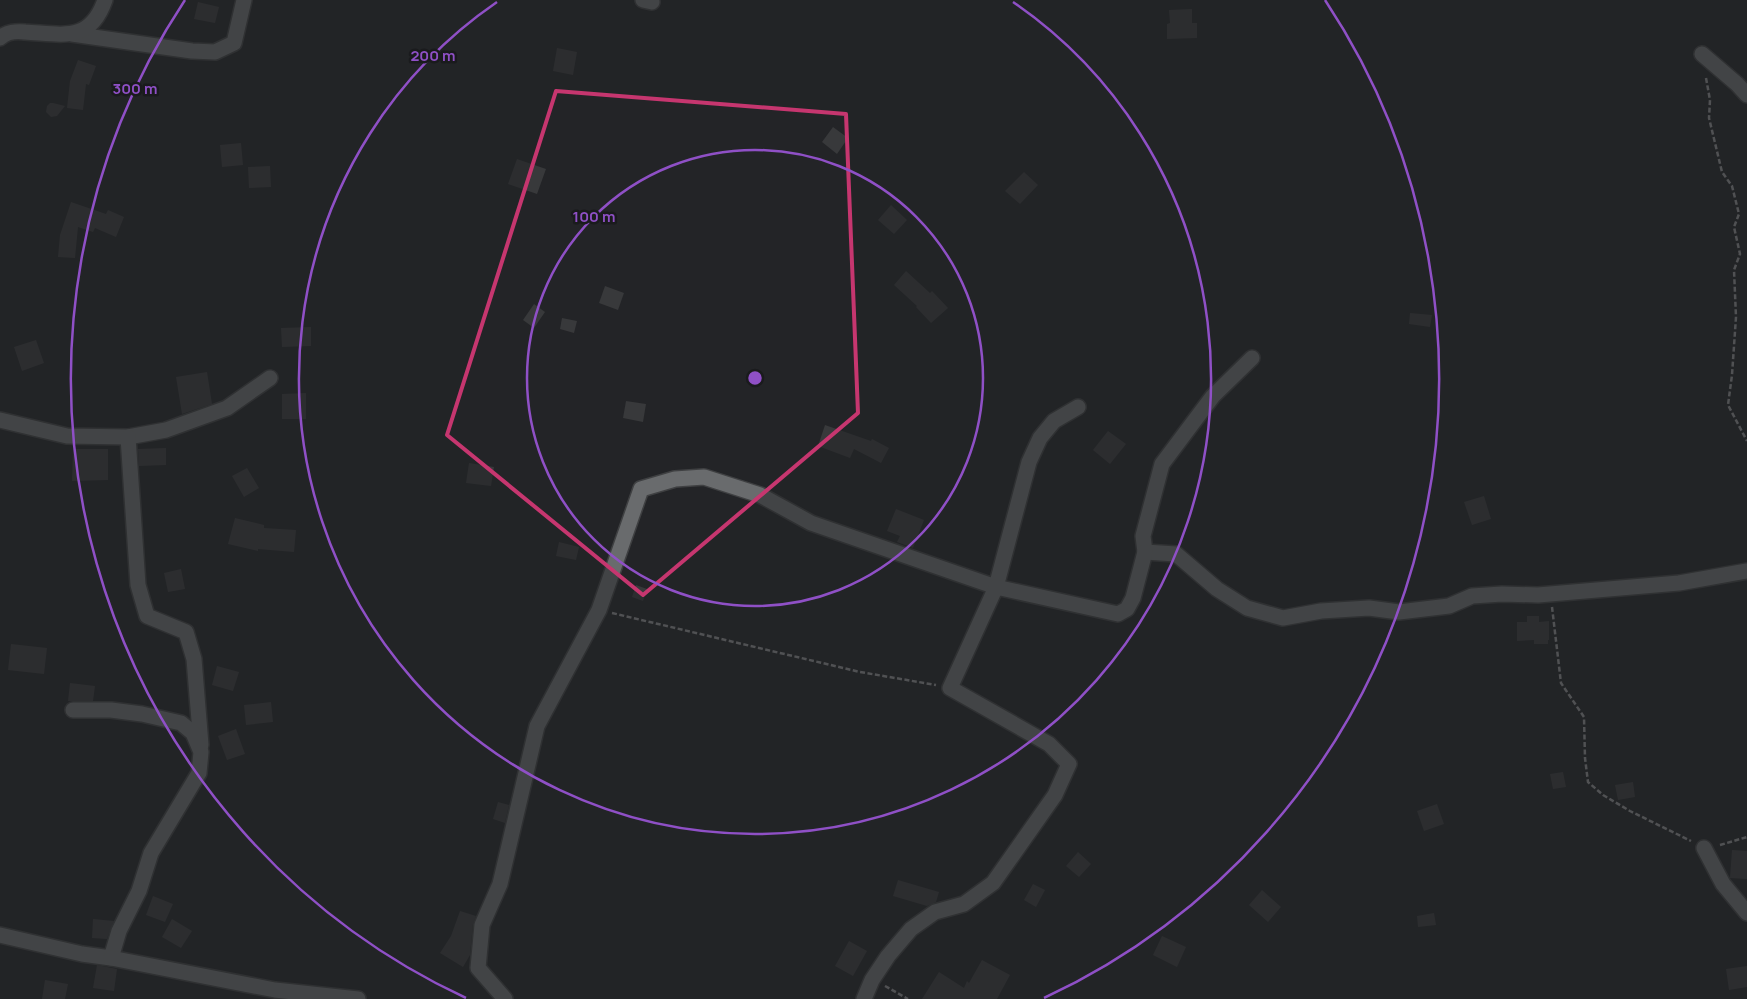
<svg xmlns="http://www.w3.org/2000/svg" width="1747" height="999" font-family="Manrope,sans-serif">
<rect width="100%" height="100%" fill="#232427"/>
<!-- building -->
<g fill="#38393b">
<polygon points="198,2 219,7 215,23 194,19"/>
<polygon points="1192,9 1192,23 1197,23 1197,38 1167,39 1167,24 1170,23 1169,10"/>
<polygon points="557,48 577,52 573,75 553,71"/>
<polygon points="78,60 96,66 89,85 86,84 83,110 67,108 70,81"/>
<polygon points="50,103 53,103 65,106 57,116 51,117 46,112 47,106"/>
<polygon points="833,127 848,138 837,154 822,142"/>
<polygon points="241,143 243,165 222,167 220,145"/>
<polygon points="517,159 546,169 537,194 508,184"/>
<polygon points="270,166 271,187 249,188 248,167"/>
<polygon points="1024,172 1038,185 1020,204 1005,191"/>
<polygon points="71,202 106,214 108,210 124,217 116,237 95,228 93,232 78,227 75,258 58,257 60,235"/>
<polygon points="891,205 907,220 894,234 878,220"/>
<polygon points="906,271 930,293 932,291 948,308 931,323 916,307 917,306 894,285"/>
<polygon points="605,286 624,293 618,310 599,303"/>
<polygon points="534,304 545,312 534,328 523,320"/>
<polygon points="1410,313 1432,315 1430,327 1409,324"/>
<polygon points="562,318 577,321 574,333 560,329"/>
<polygon points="311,327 311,346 282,347 281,328"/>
<polygon points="36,340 44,363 22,371 14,347"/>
<polygon points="207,372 212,404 182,414 176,377"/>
<polygon points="306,393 306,419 282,419 282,394"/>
<polygon points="626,401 646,404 643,422 623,418"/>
<polygon points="825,425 871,441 872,439 889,448 881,463 854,449 850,458 818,446"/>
<polygon points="1108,431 1126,444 1110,464 1093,450"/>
<polygon points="166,448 166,465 139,466 138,449"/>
<polygon points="73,449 108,449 108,480 72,481"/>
<polygon points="469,463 494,467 491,486 466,483"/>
<polygon points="247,468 259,488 244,497 232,476"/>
<polygon points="1484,496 1491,519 1472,525 1464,502"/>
<polygon points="896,509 924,520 913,548 897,542 900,536 887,531"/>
<polygon points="235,518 264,525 264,528 296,530 294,552 258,549 258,551 228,544"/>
<polygon points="559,542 579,547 576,560 556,556"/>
<polygon points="181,569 185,589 168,592 164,573"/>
<polygon points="636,585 647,589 643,601 632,597"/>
<polygon points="1527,616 1539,616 1539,622 1549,621 1549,640 1548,640 1548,644 1534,644 1534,640 1517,641 1517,622 1527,622"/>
<polygon points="11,644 47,648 44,674 8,670"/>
<polygon points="217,666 239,672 233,691 212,685"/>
<polygon points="70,683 95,686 93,701 68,701"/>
<polygon points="271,702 273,722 246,725 244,705"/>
<polygon points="236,729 245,754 227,760 218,736"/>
<polygon points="1563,772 1566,787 1553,789 1550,774"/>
<polygon points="1633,782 1635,797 1618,800 1615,785"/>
<polygon points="498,802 509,805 505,823 493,819"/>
<polygon points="1437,804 1444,824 1424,831 1417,811"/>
<polygon points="1732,850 1747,851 1747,879 1730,878"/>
<polygon points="1078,852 1091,864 1079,877 1066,866"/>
<polygon points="898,880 939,892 936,902 927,906 893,896"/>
<polygon points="1033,884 1045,890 1036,907 1024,900"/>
<polygon points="1262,890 1281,907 1268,922 1249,905"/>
<polygon points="153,896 173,904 165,922 146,915"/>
<polygon points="460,911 476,916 473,924 470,955 463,967 440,953 451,936"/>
<polygon points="1434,913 1436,925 1418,927 1417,916"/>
<polygon points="93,919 114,921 107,939 92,938"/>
<polygon points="172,919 192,931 181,948 162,937"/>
<polygon points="1162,936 1186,947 1177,967 1153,955"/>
<polygon points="849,941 867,951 853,976 835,966"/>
<polygon points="982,960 1010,975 997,999 922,999 939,972 964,988 967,981 969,983"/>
<polygon points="97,965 117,969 114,991 93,988"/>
<polygon points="1747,966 1747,987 1729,990 1726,969"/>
<polygon points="45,980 68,984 65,999 42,999"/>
</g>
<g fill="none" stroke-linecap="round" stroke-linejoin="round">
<defs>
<g id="minor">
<polyline points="643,0 652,2"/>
<polyline points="72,34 192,51 215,52 234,43 244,0"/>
<path d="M0,38c6,-6 17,-7 25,-6 38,2 65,11 80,-32"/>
<polyline points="1702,54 1737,84 1747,95"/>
<polyline points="1252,358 1213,396 1162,464 1143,536 1145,552 1176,554 1217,589 1247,608 1283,618 1321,611 1369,608 1399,612 1449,606 1472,596 1502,594 1538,595 1679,583 1747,571"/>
<polyline points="0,420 67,436 128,437 166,430 227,408 270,378"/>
<polyline points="128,437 138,585 147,616 186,632 194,659 201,745"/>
<polyline points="1704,848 1723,884 1747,913"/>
<polyline points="0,935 82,954 111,958 119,931 139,891 151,853 199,773 201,752 193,733 181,723 142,714 111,710 73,710"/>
<polyline points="111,958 275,990 358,999"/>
<polyline points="505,999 478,968 482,925 500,884 537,726 599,610 641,489 675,479 704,477 760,495 811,523 996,587 1029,462 1040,438 1054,421 1078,407"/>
<polyline points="864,999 872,980 888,956 911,929 935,912 964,904 993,883 1055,795 1069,764 1049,744 950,688 996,587 1118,614 1127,609 1133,598 1145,552"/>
</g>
</defs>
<!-- minor casing -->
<use href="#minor" stroke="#3f4042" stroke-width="18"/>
<!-- path -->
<g stroke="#87888a" stroke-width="2.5" stroke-dasharray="5 2.5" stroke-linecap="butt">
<polyline points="1706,78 1710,100 1709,118 1722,172 1732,186 1739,214 1734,227 1740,254 1734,270 1736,317 1732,375 1728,405 1747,441"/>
<polyline points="1552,607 1561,683 1584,717 1585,758 1588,782 1603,795 1630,811 1691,841"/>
<polyline points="612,613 860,672 936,685"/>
<polyline points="1720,845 1747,837"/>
<polyline points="885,986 908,999"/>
</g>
<!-- minor -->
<use href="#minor" stroke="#696b6d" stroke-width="15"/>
</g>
<!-- marked area -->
<path d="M0 0H1747V999H0ZM556,91l290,23 12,299 -215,182 -196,-160z" fill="#232427" fill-opacity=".55" fill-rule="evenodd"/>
<path fill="none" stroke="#c6366f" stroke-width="4" stroke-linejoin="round" d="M556,91l290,23 12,299 -215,182 -196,-160z"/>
<!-- distance rings -->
<g fill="none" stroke="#8f50c6" stroke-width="2.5">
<circle cx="755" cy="378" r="228"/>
<path d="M1013 2A456 456 0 1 1 497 2"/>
<path d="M466 998A684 684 0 0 1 185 0M1325 0A684 684 0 0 1 1044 998"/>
</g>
<circle cx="755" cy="378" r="8" fill="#8f50c6" stroke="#1a1b1d" stroke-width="2.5"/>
<g font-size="15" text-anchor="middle" font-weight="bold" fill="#8f50c6" stroke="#1a1b1d" stroke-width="5" stroke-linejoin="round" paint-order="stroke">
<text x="433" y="61">200 m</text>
<text x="135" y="94">300 m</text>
<text x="594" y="222">100 m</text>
</g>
</svg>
